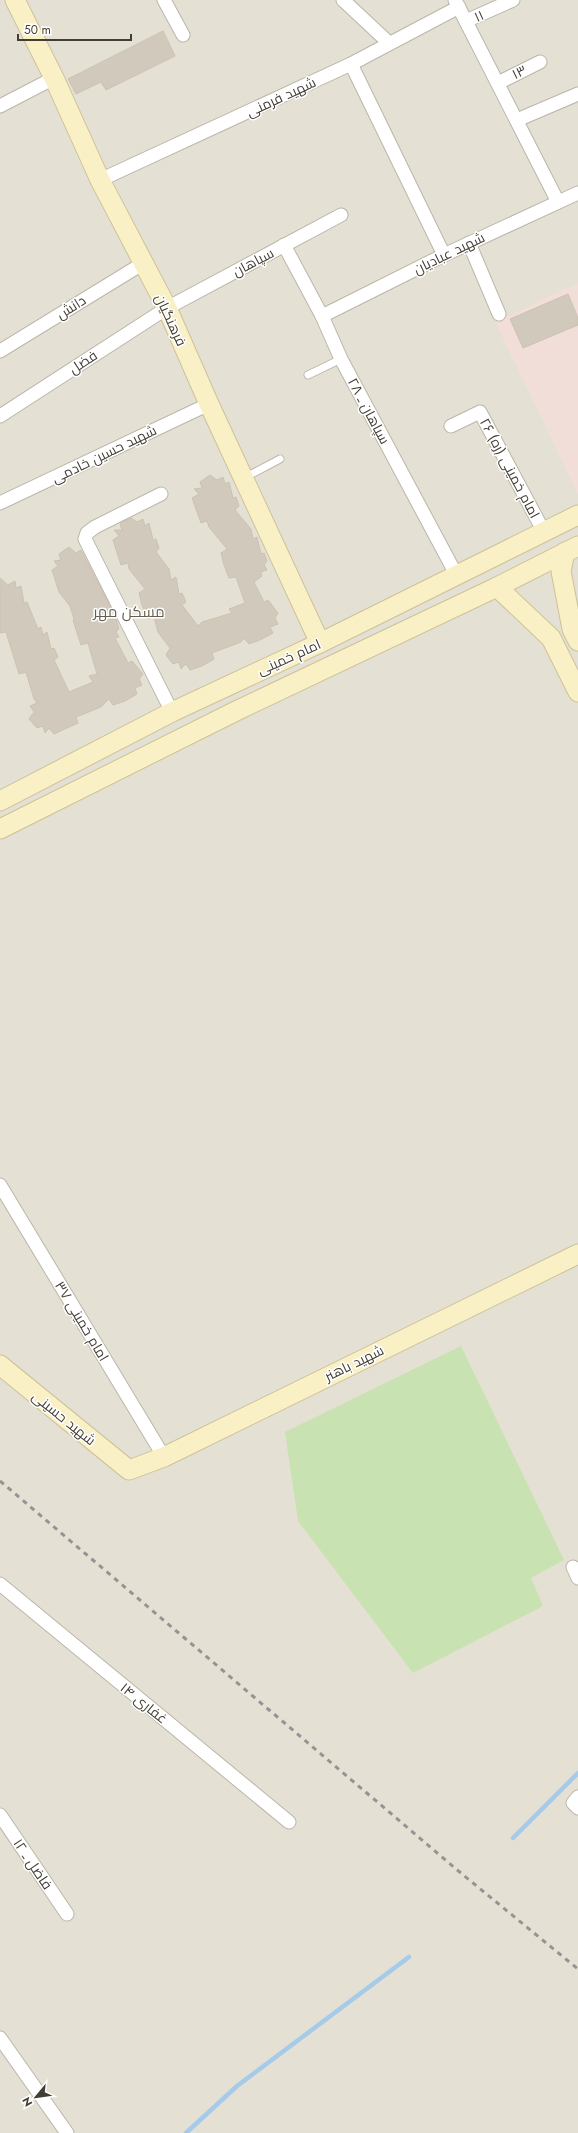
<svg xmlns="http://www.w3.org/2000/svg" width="578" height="2133" font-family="Jost,Cairo,sans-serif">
<rect width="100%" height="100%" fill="#f1eee5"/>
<!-- residential -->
<rect fill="#e4e0d4" x="0" y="0" width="578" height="2133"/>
<!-- medical -->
<polygon fill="#f1ded9" points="578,283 578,494 495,322"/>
<!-- green -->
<polygon fill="#c9e2b1" points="461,1346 564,1560 531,1578 543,1606 413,1673 298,1521 285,1432"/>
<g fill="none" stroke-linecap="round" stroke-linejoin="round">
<!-- stream -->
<g stroke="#a6cae9" stroke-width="4.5">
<polyline points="513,1838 578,1773"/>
<polyline points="186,2133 237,2086 409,1957"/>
</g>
</g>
<!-- building -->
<g fill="#d1cabc" stroke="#ccc2af">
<polygon points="163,31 175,56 106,90 101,82 76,94 68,79"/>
<polygon points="568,294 578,318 578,325 523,348 510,319"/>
<polygon points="210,475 217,480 223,477 225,484 229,482 233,498 236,497 239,506 235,510 251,529 253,539 257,537 261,554 264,553 267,561 264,565 267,570 261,572 262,576 254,582 264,602 268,600 278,613 275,618 278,624 270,627 273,633 260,640 249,644 244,638 241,642 212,653 214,659 202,666 190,670 186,664 181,669 179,662 173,664 166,655 170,648 158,632 154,617 148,619 142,605 139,593 145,589 129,569 128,563 121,565 113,540 119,536 114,530 122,530 120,524 122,522 131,518 137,522 143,519 145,526 149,523 153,540 156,539 159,548 156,552 169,569 171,580 176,577 179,594 182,593 186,602 182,605 198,626 202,622 232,613 229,609 245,603 236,577 229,578 224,565 221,553 227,549 209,527 207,521 201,523 192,498 199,494 194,489 202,488 200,482"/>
<polygon points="69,547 76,553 81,550 110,606 113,620 116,619 119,629 116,632 119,637 115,638 128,663 132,661 143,674 139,679 142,685 135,688 137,694 125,701 113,705 109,699 101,707 76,717 78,723 54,734 49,728 45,733 43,726 37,728 29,719 34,712 30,706 37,703 34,699 26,672 19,674 6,632 0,633 0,578 8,585 15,581 16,588 21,586 24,603 27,602 38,629 41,627 43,635 47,632 51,649 54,648 58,657 54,660 69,692 93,682 89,676 97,674 88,643 81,645 73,620 74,619 70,606 59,592 52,570 58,566 54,561 61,560 59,554"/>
</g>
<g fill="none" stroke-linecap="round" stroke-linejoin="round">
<defs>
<g id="lane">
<polyline points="308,375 341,359"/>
<polyline points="244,478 280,459"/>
</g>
<g id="street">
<polyline points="164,0 183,35"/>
<polyline points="343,0 389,43"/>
<polyline points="455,0 558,202"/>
<polyline points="466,21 513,0"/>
<polyline points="351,64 444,255"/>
<polyline points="498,83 540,62"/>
<polyline points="0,106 54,78"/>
<polyline points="517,120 578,94"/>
<polyline points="100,180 351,64 459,7"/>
<polyline points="469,243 499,314"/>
<polyline points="284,245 322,316 341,359 457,576"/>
<polyline points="322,316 444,255 578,193"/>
<polyline points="0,351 142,264"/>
<polyline points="0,416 167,308 341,215"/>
<polyline points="451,426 480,412 544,532"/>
<polyline points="161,494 95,527 87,533 85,539 172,712"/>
<polyline points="0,503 209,404"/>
<polyline points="0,1185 164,1457"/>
<polyline points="573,1567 578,1578"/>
<polyline points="0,1584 289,1822"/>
<polyline points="578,1797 573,1803 578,1808"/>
<polyline points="0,1815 67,1914"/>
<polyline points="0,2038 67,2133"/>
</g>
<g id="secondary">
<polyline points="15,0 54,78 100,180 167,308 209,404 320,643"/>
<polyline points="565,552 561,571 572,629 578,641"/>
<polyline points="497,587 551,638 578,692"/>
<polyline points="0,801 172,712 320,643 578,515"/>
<polyline points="0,829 236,711 497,587 578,546"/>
<polyline points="0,1365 129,1470 164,1457 578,1254"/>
</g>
</defs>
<!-- lane casing -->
<use href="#lane" stroke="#bbb6a9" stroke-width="9"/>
<!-- street casing -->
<use href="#street" stroke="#bbb6a9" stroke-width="15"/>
<!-- secondary casing -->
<use href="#secondary" stroke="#cdc298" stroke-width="21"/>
<!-- lane -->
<use href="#lane" stroke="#fff" stroke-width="7"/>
<!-- street -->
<use href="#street" stroke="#fff" stroke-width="13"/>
<!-- secondary -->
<use href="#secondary" stroke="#faf0c6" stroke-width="19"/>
<!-- rail -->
<polyline stroke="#949494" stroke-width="3" stroke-dasharray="5 5" stroke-linecap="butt" points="0,1481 462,1874 578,1969"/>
</g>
<g text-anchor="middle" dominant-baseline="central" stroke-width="3" stroke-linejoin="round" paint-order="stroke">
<!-- street labels -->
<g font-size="14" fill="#433e35" stroke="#fff">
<text transform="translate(479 16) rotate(-24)">۱۱</text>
<text transform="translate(519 72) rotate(-26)">۱۳</text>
<text transform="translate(281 97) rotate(-25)">شهید فرمنی</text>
<text transform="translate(449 253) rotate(-26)">شهید عبادیان</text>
<text transform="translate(253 262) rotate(-28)">سپاهان</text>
<text transform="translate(71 307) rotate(-32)">دانش</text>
<text transform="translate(171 320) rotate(65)">فرهنگیان</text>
<text transform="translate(83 362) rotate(-33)">فضل</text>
<text transform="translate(369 411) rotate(62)">سپاهان ـ ۲۸</text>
<text transform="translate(104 454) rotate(-26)">شهید حسین خادمی</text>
<text transform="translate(510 468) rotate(62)">امام خمینی (ره) ۲۶</text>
<text transform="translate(289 657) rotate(-24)">امام خمینی</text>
<text transform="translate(82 1321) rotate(59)">امام خمینی ۳۷</text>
<text transform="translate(354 1363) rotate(-26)">شهید باهنر</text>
<text transform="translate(64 1418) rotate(39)">شهید حسینی</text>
<text transform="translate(144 1703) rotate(39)">غفاری ۱۴</text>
<text transform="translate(33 1864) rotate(56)">فاضل ـ ۱۲</text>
</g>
<!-- neighbourhood labels -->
<g font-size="15" fill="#655d4d" stroke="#fff">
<text x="129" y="612">مسکن مهر</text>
</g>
</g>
<!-- north arrow -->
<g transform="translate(36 2097) rotate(241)" stroke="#ffffff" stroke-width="3" paint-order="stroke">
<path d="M0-3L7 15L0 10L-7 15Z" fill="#433e35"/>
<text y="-6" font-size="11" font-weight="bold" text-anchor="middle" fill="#433e35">N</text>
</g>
<!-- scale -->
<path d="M18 34v6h113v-6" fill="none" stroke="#433e35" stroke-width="2"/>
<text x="24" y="34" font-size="12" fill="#433e35" stroke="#ffffff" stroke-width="3" paint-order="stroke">50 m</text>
</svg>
